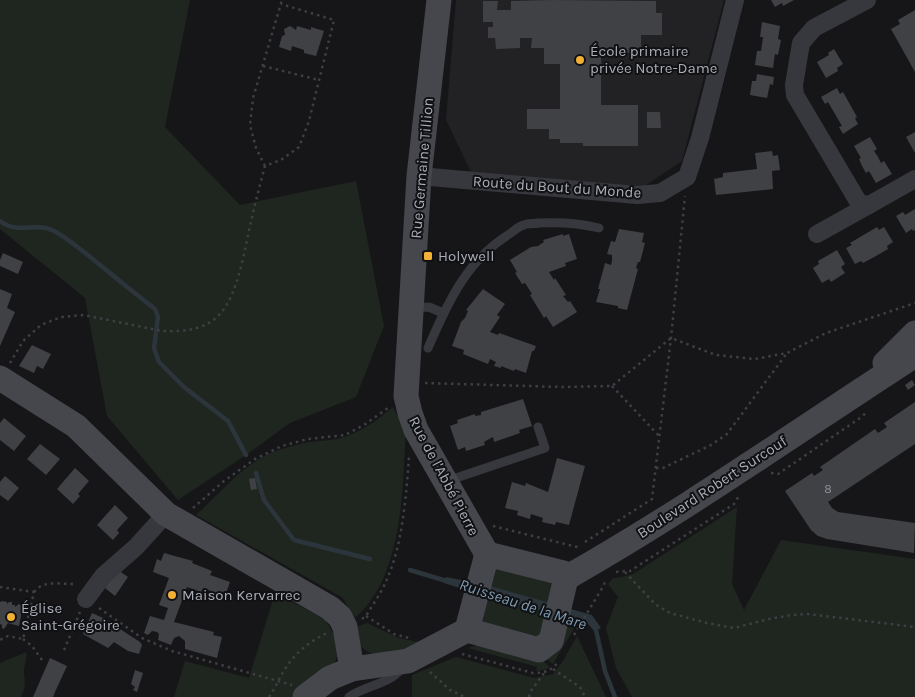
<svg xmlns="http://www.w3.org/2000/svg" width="915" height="697" font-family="Karla,sans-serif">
<rect width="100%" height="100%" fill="#161618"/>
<!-- built -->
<polygon fill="#222225" points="456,0 724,0 682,161 643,187 472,174 446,120"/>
<!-- green -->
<g fill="#1e261f">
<polygon points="0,0 190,0 165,127 240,205 356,181 384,326 356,397 290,423 246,455 178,500 107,416 85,298 0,229"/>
<path d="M393,407c4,8 11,19 12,28 1,10 -1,20 -1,30 -2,48 -9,118 -47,151l-4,1 -10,-19 -147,-83c24,-22 47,-51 77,-63 12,-4 25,-8 37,-10 10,-2 21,-1 31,-4 21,-6 36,-18 52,-31z"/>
<polygon points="737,507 732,584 744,610 781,540 915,559 915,697 632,697 616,668 606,628 618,597 608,584 613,578 622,577 633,574"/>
<polygon points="492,566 553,578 552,604 487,585"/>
<polygon points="275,593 325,619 333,633 337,633 338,654 335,662 325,672 291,697 174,697 185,661 249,678"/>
<polygon points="484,596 549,613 540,638 482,623 479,613"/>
<polygon points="565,621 576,625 553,664 545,657"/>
<path d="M367,623l32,15 24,5c-17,8 -48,20 -62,3 -4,-5 -6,-12 -9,-17z"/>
<polygon points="577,636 606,697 412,697 412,675 456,657 534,678 553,674 563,661"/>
<polygon points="477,645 541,659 550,667 544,670 536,671 537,667 468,648"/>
<path d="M26,652c2,8 -3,14 -2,21 1,10 2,14 -3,24h-21v-34z"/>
</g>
<!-- water -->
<polygon fill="#2c353c" points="446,577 487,585 592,615 601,628 595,631 588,624 578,620 484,596 444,583"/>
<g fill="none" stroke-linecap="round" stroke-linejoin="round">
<!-- stream -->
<g stroke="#2c353c" stroke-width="4.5">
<path d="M0,221c18,14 35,1 52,9 13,6 25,17 37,26 22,18 44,36 66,53l3,8 -4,31 5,14 25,25 44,34 18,34"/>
<polyline points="256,473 264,500 294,540 370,559"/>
<polyline points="410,570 450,582"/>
<polyline points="593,626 596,630 605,671 615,697"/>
</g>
</g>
<!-- building -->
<g fill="#404145">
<polygon points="552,0 656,1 656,13 662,13 662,35 641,35 641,53 601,53 601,105 638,105 638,146 583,146 583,143 560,143 560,139 549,139 549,129 527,129 527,109 560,109 560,64 544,64 544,48 531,48 532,38 520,38 520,48 496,49 495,38 488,38 488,27 493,27 493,22 483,22 483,1 498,1 497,10 511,10 511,1"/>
<polygon points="771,0 794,0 783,6 782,3 775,7"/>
<polygon points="915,10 915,72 891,29 900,24 898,20"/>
<polygon points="762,22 780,26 778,39 781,40 778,55 775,54 773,68 755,65 757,51 761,51 763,37 760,37"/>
<polygon points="290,26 296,30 297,26 311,30 311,27 324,31 316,56 304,53 304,50 292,46 291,51 279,47 282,36 285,35 284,29"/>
<polygon points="834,49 843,64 837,68 838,71 826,78 817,62 829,55 828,53"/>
<polygon points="757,74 774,77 773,85 770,84 767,98 750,95 752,81 756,81"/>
<polygon points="837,88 840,94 843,92 857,117 855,118 858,124 843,134 839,127 842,126 828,102 825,104 821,97"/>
<polygon points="647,112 660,112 661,128 647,128"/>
<polygon points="915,132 915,153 906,137"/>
<polygon points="870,137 877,149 874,151 878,157 881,163 884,161 892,174 876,183 869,171 866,173 862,166 859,159 861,158 854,146"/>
<polygon points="772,151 773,156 778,155 780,170 772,171 773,189 716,195 714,179 723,177 723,173 757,169 755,153"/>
<polygon points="915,209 915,230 913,231 912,229 906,233 896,216 903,212 905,215"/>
<polygon points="877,227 879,230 884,227 893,242 887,246 888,249 876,256 863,263 861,261 855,264 846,248 852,245 850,243"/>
<polygon points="619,229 644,233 642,242 645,243 640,262 638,262 636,268 638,269 627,310 618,308 618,306 596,302 600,289 598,289 605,263 611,265 612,261 612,255 607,254 611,241 615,242"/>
<polygon points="563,234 563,236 569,234 577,259 565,263 566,266 549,272 554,280 555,278 566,295 563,296 568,302 570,301 577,312 553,327 546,316 544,318 530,295 532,294 525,283 522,284 515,273 517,272 510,260 531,247 538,246 544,242 543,240"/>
<polygon points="837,250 845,264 841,267 845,273 831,282 829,279 822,283 813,268 819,264 818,261"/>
<polygon points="3,253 23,262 18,274 0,266 0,260"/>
<polygon points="0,289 12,294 7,308 15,312 0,346"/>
<polygon points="483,289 505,304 497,315 500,317 490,332 498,335 499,333 536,346 534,351 532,351 526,373 515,369 514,371 501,366 501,368 494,366 496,362 490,359 488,364 463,354 464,350 452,346 461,322 465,318 468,311 466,310"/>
<polygon points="32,345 51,354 43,369 37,366 34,373 19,366"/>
<polygon points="912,380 915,385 908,390 905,385"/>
<polygon points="523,399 532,426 519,430 520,433 494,442 493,437 489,439 484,442 485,445 466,451 465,447 458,450 450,426 458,423 457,420 475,414 475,416 481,415 481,412"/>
<polygon points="915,402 915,444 828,502 832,508 838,512 915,523 914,553 827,539 818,536 811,530 785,491 812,473 814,476 823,470 820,467 875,429 878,433 887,427 884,423"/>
<polygon points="4,418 26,436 14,451 0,440 0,423"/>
<polygon points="40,444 60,459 46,475 27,459"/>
<polygon points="557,458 585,466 569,525 556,522 555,525 542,522 543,518 531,514 530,519 517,515 518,511 505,508 512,482 525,486 526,483 548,492"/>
<polygon points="75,468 89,481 78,494 80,496 73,504 57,489"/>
<polygon points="5,476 19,488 8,501 0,495 0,482"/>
<polygon points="255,478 257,489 251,490 249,479"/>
<polygon points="115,505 128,518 117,530 119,533 113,540 97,525"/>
<polygon points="164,553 193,561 192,563 212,571 210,575 230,582 225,596 203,588 201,592 187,587 174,622 214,632 213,635 222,637 217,658 185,649 185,641 179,636 174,638 171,645 158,640 159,634 157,632 152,631 148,635 144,633 150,616 164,620 168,608 159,605 169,578 153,572 157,559 161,561"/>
<polygon points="118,570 128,577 115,596 105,588"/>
<polygon points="2,601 7,602 7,604 9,602 12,602 12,605 15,605 15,607 19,604 23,606 19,626 8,623 4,629 2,628 2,625 0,624 0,602"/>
<polygon points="92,613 103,618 140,642 142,645 139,654 128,651 114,642 108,648 83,634"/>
<polygon points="50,658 67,666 55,692 53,697 33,697"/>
<polygon points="135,670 143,673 137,692 133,690 135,687 131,684"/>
</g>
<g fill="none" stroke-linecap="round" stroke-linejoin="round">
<!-- path -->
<g stroke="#3d3f44" stroke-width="2.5" stroke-dasharray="2.5 4" stroke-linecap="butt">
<polyline points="263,66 319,80"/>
<polyline points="265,166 256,148 250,125 253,98 282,0"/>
<path d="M10,363l13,-22 18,-16 20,-8 23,-2 78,16c20,1 43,-1 57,-16 19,-19 26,-68 32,-93 4,-19 9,-37 14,-56l16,-6 18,-13 10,-26 25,-101 -53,-16"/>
<polyline points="425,383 562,387 612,386 671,338 716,355 755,359 787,353 826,333 915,303"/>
<polyline points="612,386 660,437"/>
<polyline points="656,468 663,468 711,445 727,434 787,353"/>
<polyline points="771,473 778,474 863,416 866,412"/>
<polyline points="193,508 224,481 255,459 282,446 308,439 345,435 364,425 388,408"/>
<polyline points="493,526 577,547 579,549"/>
<polyline points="585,542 652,499 671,338 685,196"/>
<polyline points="616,572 630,571 734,504 740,494"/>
<polyline points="625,572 655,604 661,608 670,613 707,623 734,628 769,619 792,615 808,614 915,627"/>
<polyline points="0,587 34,592 23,639 8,636 0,640"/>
<path d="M34,592c9,-12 25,-8 39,-8l3,2"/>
<polyline points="99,608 142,638 172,651 292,685"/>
<polyline points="366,616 394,634 409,638"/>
<path d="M362,619l4,-3c7,-12 16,-24 21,-37 16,-36 19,-83 22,-122"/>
<polyline points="574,635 604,585 605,579"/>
<polyline points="23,639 32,646 42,660"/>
<polyline points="64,650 80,612"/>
<path d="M462,654l71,19c12,0 18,-2 26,-12"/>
<polyline points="553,669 580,687 585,697"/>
<polyline points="430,672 450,690 465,697"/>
<path d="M269,697c7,-10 11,-21 18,-31 9,-14 25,-26 40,-33"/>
<polyline points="529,697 530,692 544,673"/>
</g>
<!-- lane -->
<g stroke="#37383d" stroke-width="9">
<polyline points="413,308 429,307 443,313"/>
<path d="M428,348c19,-44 39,-89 83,-115 4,-3 8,-7 13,-8 4,-2 10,-1 15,-2 21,-1 40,0 60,5"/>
<polyline points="447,481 545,448 538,427"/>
<path d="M349,697c16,-12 40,-12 53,-29"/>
</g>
<!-- street -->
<g stroke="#37383d" stroke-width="18">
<polyline points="867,0 814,28 801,43 794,85 795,95 859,203 869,205 915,179"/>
<polyline points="419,176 637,195 660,193 687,177 700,138 735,0"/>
<polyline points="817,234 869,205"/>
<polyline points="86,599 103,576 136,547 166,514"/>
</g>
<!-- secondary -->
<g stroke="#45474d" stroke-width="25">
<polyline points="439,0 419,176 406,396 410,413 416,430 487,554"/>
<polyline points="885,363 915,333"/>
<polyline points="0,378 76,426 166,514 330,608 340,617 345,627 352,669"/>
<polyline points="487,554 563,573 566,578"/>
<path d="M566,578c120,-68 233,-148 349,-223"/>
<polyline points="467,630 539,650 551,641 566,578"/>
<polyline points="467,630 487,554"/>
<polyline points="305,697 330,678 352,669 408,661 467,630"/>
</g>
</g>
<!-- markers -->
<g fill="#f2b134" stroke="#111113" stroke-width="2">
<circle cx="580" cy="60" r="5"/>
<rect x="423" y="251" width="10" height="10" rx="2.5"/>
<circle cx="172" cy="595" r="5"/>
<circle cx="11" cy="617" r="5"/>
</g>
<g text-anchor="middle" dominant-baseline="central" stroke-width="4" stroke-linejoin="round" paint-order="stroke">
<!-- number labels -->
<g font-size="12" fill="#8e929b">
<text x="828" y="489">8</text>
</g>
<!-- poi labels -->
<g font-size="15" fill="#a8adb8" stroke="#111113" text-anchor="start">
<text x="590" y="51">École primaire<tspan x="590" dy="17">privée Notre-Dame</tspan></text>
<text x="438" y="256">Holywell</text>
<text x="182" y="595">Maison Kervarrec</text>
<text x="21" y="608">Église<tspan x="21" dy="17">Saint-Grégoire</tspan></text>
</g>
<!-- street labels -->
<g font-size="15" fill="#a8adb8" stroke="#111113">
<text transform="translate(422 168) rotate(-85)">Rue Germaine Tillion</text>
<text transform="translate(557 187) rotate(4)">Route du Bout du Monde</text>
<text transform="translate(444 476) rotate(62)">Rue de l'Abbé Pierre</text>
<text transform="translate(712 487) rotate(-33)">Boulevard Robert Surcouf</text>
</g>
<!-- water labels -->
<g font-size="16" font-style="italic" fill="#7f9bb3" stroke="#111113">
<text transform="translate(523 604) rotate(18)">Ruisseau de la Mare</text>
</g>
</g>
</svg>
